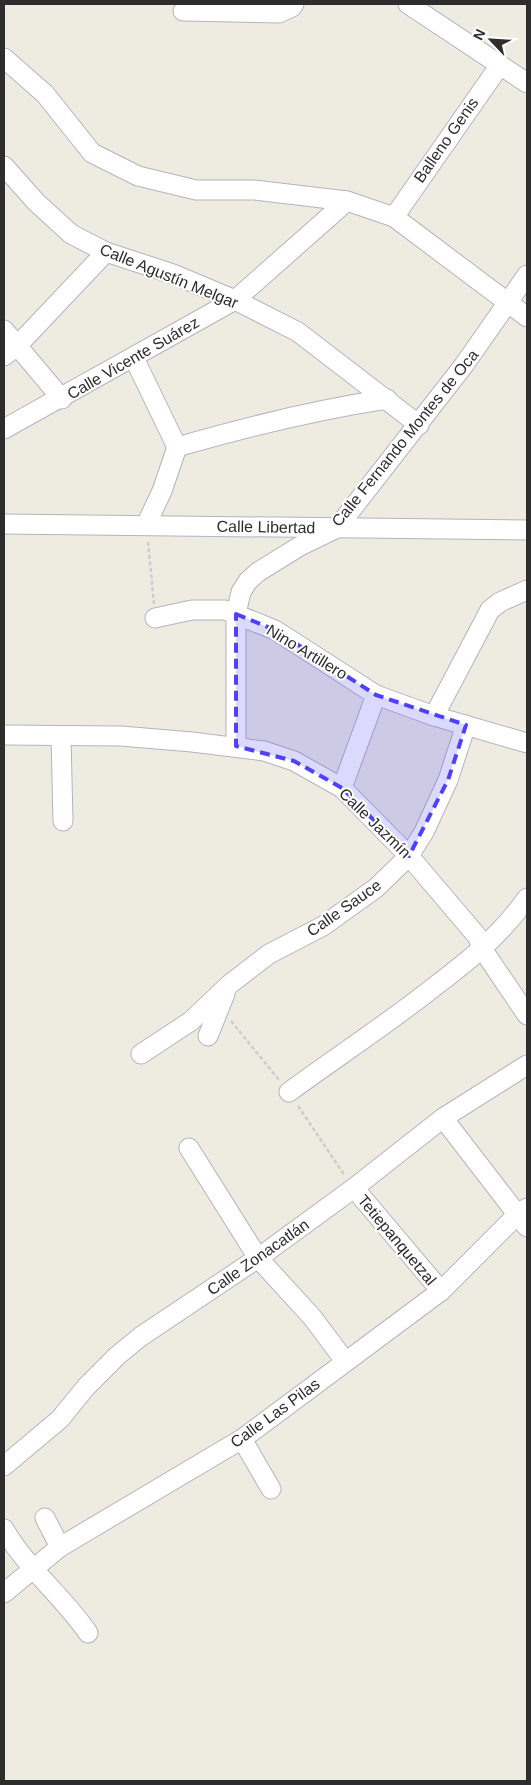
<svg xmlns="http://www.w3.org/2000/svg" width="531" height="1785" font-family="Arial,sans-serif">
<rect width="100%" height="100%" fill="#eeece0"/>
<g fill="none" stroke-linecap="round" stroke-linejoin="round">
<defs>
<g id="minor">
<polyline points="408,4 527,83"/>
<polyline points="183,11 279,13 292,7 294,4"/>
<polyline points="4,58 45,94 92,153 138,176 196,190 254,190 347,201 394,217 527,317"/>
<polyline points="4,166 36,202 71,234 106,252 173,274 235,300 298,332 419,425"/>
<polyline points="394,217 500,65"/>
<polyline points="4,330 62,399"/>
<polyline points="4,356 18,345 106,252"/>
<polyline points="134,358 177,447"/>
<polyline points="4,429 235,300 347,201"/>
<path d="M177,447c69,-20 138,-37 210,-48"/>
<polyline points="4,524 527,530"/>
<polyline points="146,525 162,491 177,447"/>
<polyline points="155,618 192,610 225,610 275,630 376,695 434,716 527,743"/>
<polyline points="434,716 490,610 500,602 527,590"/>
<polyline points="4,735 121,736 192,742 264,751 294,761 342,788 409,856 477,936 483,950 527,1015"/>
<polyline points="61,737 63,821"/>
<polyline points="236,746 236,614 241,592 248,581 258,572 300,546 337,528 464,365 527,275"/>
<polyline points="342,788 376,695"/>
<polyline points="208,1036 225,994"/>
<polyline points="141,1054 191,1021 230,984 269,954 323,926 376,888 409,856 424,832 448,780 466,725"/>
<path d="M289,1092c45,-33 92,-64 136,-98 40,-31 72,-54 102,-96"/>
<polyline points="443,1118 527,1227"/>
<polyline points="189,1148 258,1258 312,1317 345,1361"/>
<polyline points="354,1188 441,1291"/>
<polyline points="242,1439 271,1489"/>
<polyline points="4,1466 60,1419 86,1387 117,1356 140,1337 258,1258 354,1188 443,1118 527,1065"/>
<polyline points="45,1518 60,1547"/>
<path d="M4,1529c23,40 59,67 84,104"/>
<polyline points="4,1593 60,1547 242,1439 441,1291 518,1214 527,1208"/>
</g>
</defs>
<!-- minor casing -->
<use href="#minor" stroke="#b4b3c0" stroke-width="21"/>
<!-- path -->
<g stroke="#cdcdcd" stroke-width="2.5" stroke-dasharray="4 2.5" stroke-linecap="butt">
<polyline points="148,542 154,604"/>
<polyline points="231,1021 280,1081"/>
<polyline points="298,1106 345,1176"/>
</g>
<!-- minor -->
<use href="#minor" stroke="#fff" stroke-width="19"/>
</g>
<!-- marked area -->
<path fill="#4e41fa" fill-opacity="0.2" stroke="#4e41fa" stroke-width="4" stroke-dasharray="10 6" stroke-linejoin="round" d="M236,614l39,16 101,65 90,30 -18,55 -39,76 -67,-68 -48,-27 -58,-15z"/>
<g text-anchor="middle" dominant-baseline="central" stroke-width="4" stroke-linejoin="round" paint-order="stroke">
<!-- street labels -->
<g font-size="16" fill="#2d2d2d" stroke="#fff">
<text transform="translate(446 140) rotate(-55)">Balleno Genis</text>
<text transform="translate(169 276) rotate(22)">Calle Agustín Melgar</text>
<text transform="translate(133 358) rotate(-30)">Calle Vicente Suárez</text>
<text transform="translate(405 438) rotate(-51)">Calle Fernando Montes de Oca</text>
<text transform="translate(266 527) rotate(1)">Calle Libertad</text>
<text transform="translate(307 652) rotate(31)">Nino Artillero</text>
<text transform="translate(375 823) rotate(44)">Calle Jazmín</text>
<text transform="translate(344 908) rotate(-35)">Calle Sauce</text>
<text transform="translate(397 1240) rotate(50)">Tetiepanquetzal</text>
<text transform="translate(258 1257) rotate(-35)">Calle Zonacatlán</text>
<text transform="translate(275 1413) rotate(-36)">Calle Las Pilas</text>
</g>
</g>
<!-- border -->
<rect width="531" height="1785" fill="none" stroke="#2d2d2d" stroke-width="10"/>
<!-- north arrow -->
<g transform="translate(491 40) rotate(295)" stroke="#ffffff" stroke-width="4" paint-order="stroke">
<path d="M0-4L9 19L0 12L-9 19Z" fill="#2d2d2d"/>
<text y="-8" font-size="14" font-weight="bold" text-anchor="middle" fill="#2d2d2d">N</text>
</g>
</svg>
